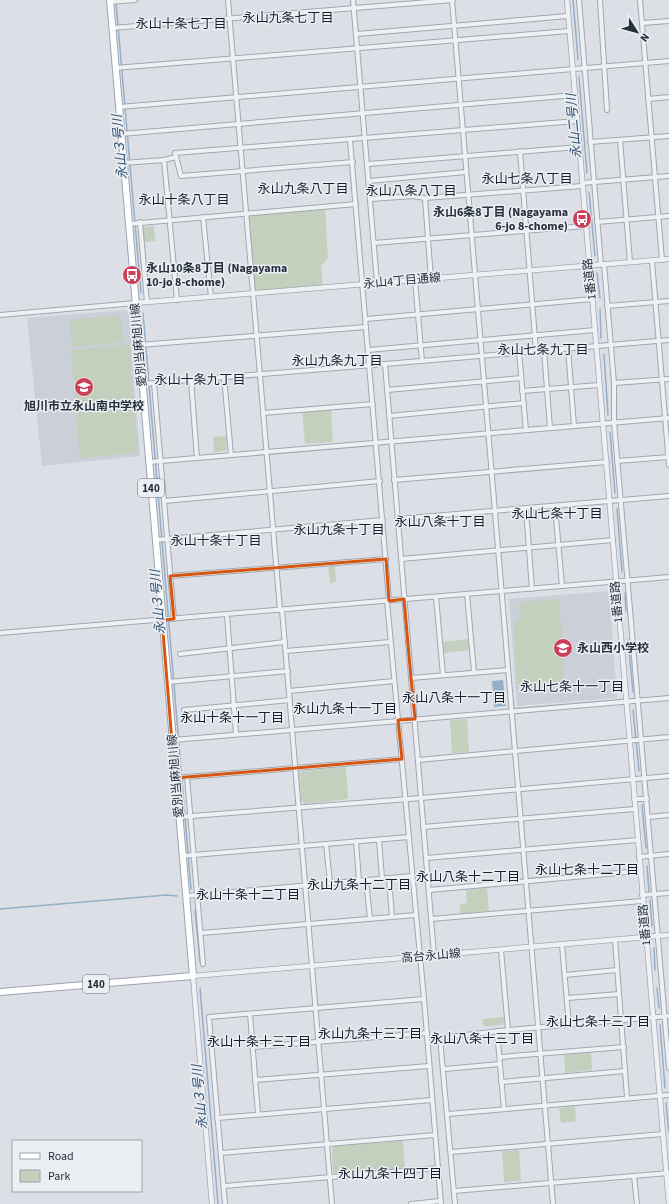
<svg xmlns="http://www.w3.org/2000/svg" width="669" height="1204" font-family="'Source Sans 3','Noto Sans JP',sans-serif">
<rect width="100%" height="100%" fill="#dce0e6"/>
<!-- built -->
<g fill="#cacfd8">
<polygon points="126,310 129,313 140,456 42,466 27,318"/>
<polygon points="609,591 617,698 517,706 509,599"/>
</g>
<!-- green -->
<g fill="#c2d0bd">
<polygon points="325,207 328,258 321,266 323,288 253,294 246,213"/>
<polygon points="154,226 155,241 144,242 143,227"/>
<polygon points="120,315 123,342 72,347 70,320"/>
<polygon points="129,344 138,452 80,459 71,350"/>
<polygon points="331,410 333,442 305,444 302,412"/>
<polygon points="226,436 227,448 225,451 214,452 213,437"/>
<polygon points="328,566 335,566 336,582 330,583"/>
<polygon points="559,599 565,688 524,688 517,683 514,622 519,621 520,602"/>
<polygon points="468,639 469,650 444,653 442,642"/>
<polygon points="467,719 469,752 452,753 450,720"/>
<polygon points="346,767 348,799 305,804 301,800 299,773 302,771"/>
<polygon points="487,888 489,911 460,914 460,904 467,903 466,890"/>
<polygon points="504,1017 504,1023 502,1025 484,1027 482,1019"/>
<polygon points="591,1052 592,1070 565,1073 564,1055"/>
<polygon points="575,1106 576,1121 561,1123 559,1108"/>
<polygon points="403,1141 405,1168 336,1174 333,1172 332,1150 334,1146"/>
<polygon points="519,1150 521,1181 504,1182 502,1151"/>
</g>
<!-- water -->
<polygon fill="#96afc6" points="503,680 506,706 494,707 492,681"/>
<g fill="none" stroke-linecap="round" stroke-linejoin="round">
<!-- stream -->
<g stroke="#96afc6" stroke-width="1.5">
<polyline points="573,0 578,59"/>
<polyline points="116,2 141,293"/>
<polyline points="579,77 587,173"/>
<polyline points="589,192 595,256"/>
<polyline points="597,273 600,298"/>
<polyline points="600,309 601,338"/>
<polyline points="143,313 191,889"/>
<polyline points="604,354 608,415"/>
<polyline points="610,432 615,493"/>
<polyline points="617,509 622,572"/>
<polyline points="625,593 626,611"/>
<polyline points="628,640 633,692"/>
<polyline points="633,710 639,771"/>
<polyline points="642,805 646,848"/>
<polyline points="647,866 649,892"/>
<polyline points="650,900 652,926"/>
<polyline points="0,909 167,895 177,896"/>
<polyline points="195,910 200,962"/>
<polyline points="654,948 655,970"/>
<polyline points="200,988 218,1204"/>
<polyline points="657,988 659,1008"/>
<polyline points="660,1025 665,1088"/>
<polyline points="666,1103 669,1133"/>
</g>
<defs>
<g id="minor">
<polyline points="228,0 280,610"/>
<polyline points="353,0 377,283"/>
<polyline points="452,0 553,1204"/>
<polyline points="579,0 601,265"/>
<polyline points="600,0 607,110"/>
<polyline points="640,0 662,260"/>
<polyline points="110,2 135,0"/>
<polyline points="642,23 669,21"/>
<polyline points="112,28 453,0"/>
<polyline points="357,34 568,16"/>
<polyline points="115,68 569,31"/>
<polyline points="648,99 669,97"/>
<polyline points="119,107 669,61"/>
<polyline points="121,134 575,95"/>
<polyline points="350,140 389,601"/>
<polyline points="620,140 630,262"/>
<polyline points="590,142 669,136"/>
<polyline points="520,151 536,351"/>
<polyline points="164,160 176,157"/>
<polyline points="353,162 181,176 175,153 577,121"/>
<polyline points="123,163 164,160 177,300"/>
<polyline points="368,164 579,147"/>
<polyline points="369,181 466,172"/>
<polyline points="582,183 669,176"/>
<polyline points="425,198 431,279"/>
<polyline points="371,199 413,196 425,198 582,186"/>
<polyline points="203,217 211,297"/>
<polyline points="140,222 147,302"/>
<polyline points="597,222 669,216"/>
<polyline points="129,224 356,204"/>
<polyline points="374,243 585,226"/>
<polyline points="652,261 669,465"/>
<polyline points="604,264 614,383 614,422 669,1068"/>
<polyline points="415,280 422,361"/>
<polyline points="607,306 669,301"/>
<polyline points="0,315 135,303"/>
<polyline points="366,319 593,299"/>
<polyline points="139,345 366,327"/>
<polyline points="568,348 574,426"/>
<polyline points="368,350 595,330"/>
<polyline points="544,350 550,428"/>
<polyline points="519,352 526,430"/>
<polyline points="385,364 669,340"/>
<polyline points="224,377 231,455"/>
<polyline points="191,380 197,458"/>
<polyline points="154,383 174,619"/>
<polyline points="614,383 669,379"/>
<polyline points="142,384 385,364 434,955"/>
<polyline points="387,390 521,378"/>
<polyline points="522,391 599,385"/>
<polyline points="263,413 373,404"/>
<polyline points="389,416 524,403"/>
<polyline points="617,461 669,457"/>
<polyline points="149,462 669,418"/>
<polyline points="394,480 607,462"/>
<polyline points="164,501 380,481"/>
<polyline points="555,506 562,586"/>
<polyline points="526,509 532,589"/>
<polyline points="397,519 669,496"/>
<polyline points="155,540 383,520"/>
<polyline points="401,559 613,540"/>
<polyline points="170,576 386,559"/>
<polyline points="467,594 474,672"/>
<polyline points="436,597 443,675"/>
<polyline points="387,601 424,999 441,1204"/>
<polyline points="282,610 332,1204"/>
<polyline points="227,615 236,734"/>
<polyline points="0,633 669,577"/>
<polyline points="286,651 390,642"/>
<polyline points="180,654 285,642"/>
<polyline points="411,678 508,670"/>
<polyline points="168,682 288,671"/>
<polyline points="289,691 394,681"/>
<polyline points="184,710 290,700"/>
<polyline points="173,740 669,698"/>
<polyline points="418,760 669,737"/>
<polyline points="187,777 203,964"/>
<polyline points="175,778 402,759"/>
<polyline points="634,799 647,799"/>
<polyline points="179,817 421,798 669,776"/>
<polyline points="648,817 669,815"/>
<polyline points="423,827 635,809"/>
<polyline points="379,840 382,878"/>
<polyline points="356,841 359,881"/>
<polyline points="326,844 330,883"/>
<polyline points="182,856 409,837"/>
<polyline points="639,857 669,854"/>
<polyline points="426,858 638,840"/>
<polyline points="389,878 392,917"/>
<polyline points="366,880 370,919"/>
<polyline points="429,890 640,871"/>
<polyline points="642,895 669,893"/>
<polyline points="186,896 412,876"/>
<polyline points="431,919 642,901"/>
<polyline points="201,933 416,915"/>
<polyline points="615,940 627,1097"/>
<polyline points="562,945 569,1025"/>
<polyline points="501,950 508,1030"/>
<polyline points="565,975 617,970"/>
<polyline points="567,998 619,994"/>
<polyline points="250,1014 258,1114"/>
<polyline points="497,1031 504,1109"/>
<polyline points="253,1047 427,1033"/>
<polyline points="500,1057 624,1047"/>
<polyline points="444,1069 500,1064"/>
<polyline points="255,1080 429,1066"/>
<polyline points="501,1082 625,1071"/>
<polyline points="448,1114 669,1095"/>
<polyline points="217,1118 432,1100"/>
<polyline points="451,1152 663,1134"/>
<polyline points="221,1153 435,1135"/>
<polyline points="634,1176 637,1204"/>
<polyline points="224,1186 438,1168"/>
<polyline points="454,1191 669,1173"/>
<polyline points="225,1204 209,1017 424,999"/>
<polyline points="411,1204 440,1201"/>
<polyline points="455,1204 440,1038 508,1030 669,1016"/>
</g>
<g id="tertiary">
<polyline points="567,0 669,1204"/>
<polyline points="135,303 669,259"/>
<polyline points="212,1204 193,976 669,935"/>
</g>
<polyline id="primary" points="0,992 193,976 110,0"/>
</defs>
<!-- minor casing -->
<use href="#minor" stroke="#a2a7b0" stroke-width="6"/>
<!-- tertiary casing -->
<use href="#tertiary" stroke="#a2a7b0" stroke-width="6"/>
<!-- primary casing -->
<use href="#primary" stroke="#9ba5b1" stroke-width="8"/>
<!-- minor -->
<use href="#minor" stroke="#eef1f4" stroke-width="4"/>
<!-- tertiary -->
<use href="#tertiary" stroke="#eef1f4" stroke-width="4.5"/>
<!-- primary -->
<use href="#primary" stroke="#fff" stroke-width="6"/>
</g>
<!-- marked area -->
<path fill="none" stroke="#d55511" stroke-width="3" stroke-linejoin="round" d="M386,559l3,42 15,-2 7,79 4,41 -17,1 4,39 -227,19 -13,-158 12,-1 -4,-43z"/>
<!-- icons -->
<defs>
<symbol id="bus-disc" viewBox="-11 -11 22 22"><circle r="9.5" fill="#cc3f59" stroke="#ebeff4"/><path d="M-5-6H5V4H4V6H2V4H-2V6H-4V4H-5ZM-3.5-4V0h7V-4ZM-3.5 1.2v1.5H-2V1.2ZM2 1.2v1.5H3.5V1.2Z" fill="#fff"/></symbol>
<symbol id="school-disc" viewBox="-11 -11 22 22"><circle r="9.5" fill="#cc3f59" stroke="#ebeff4"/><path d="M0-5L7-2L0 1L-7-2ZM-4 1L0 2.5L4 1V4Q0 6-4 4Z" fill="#fff"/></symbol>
</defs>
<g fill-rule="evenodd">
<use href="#bus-disc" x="571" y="208" width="22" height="22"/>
<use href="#bus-disc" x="121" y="264" width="22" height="22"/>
<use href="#school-disc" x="73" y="376" width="22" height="22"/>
<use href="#school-disc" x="552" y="637" width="22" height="22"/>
</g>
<g text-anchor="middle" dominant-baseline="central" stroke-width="3" stroke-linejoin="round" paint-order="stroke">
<!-- shield labels -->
<g fill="#ebeff4" stroke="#616973" stroke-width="1">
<rect x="138" y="479" width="26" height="18" rx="3"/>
<rect x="83" y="975" width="26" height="18" rx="3"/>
</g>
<g font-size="11" font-weight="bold" fill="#262f3c">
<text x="151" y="488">140</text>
<text x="96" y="984">140</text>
</g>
<!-- poi labels -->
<g font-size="12" font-weight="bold" fill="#262f3c" stroke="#ebeff4" text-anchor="start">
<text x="568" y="212" text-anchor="end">永山6条8丁目 (Nagayama<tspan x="568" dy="14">6-jo 8-chome)</tspan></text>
<text x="146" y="268">永山10条8丁目 (Nagayama<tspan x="146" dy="14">10-jo 8-chome)</tspan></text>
<text x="84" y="406" text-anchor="middle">旭川市立永山南中学校</text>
<text x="577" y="648">永山西小学校</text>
</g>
<!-- street labels -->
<g font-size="12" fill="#262f3c" stroke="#ebeff4">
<text transform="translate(590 279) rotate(-96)">1番道路</text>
<text transform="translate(402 281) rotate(-5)">永山4丁目通線</text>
<text transform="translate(139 345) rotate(-95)">愛別当麻旭川線</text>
<text transform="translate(617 602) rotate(-95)">1番道路</text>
<text transform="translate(176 776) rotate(-95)">愛別当麻旭川線</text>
<text transform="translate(645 925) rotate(-95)">1番道路</text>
<text transform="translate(431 956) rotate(-5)">高台永山線</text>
</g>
<!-- neighbourhood labels -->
<g font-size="13" fill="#18202c" stroke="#ebeff4">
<text x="288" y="18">永山九条七丁目</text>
<text x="181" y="24">永山十条七丁目</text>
<text x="527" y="179">永山七条八丁目</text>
<text x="303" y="189">永山九条八丁目</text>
<text x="411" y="191">永山八条八丁目</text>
<text x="184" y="200">永山十条八丁目</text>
<text x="543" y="350">永山七条九丁目</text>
<text x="337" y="361">永山九条九丁目</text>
<text x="200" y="380">永山十条九丁目</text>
<text x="557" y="514">永山七条十丁目</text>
<text x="440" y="522">永山八条十丁目</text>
<text x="339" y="530">永山九条十丁目</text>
<text x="216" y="541">永山十条十丁目</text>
<text x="572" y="687">永山七条十一丁目</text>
<text x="454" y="698">永山八条十一丁目</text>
<text x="345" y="709">永山九条十一丁目</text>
<text x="232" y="718">永山十条十一丁目</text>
<text x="587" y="870">永山七条十二丁目</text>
<text x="468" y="877">永山八条十二丁目</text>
<text x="359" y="885">永山九条十二丁目</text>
<text x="248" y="895">永山十条十二丁目</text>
<text x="598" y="1022">永山七条十三丁目</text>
<text x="370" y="1034">永山九条十三丁目</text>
<text x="482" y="1039">永山八条十三丁目</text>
<text x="259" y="1042">永山十条十三丁目</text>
<text x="390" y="1174">永山九条十四丁目</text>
</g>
<!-- water labels -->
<g font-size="13" font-style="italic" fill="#314f6f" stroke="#ebeff4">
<text transform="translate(574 126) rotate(-95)">永山二号川</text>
<text transform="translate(120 147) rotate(-95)">永山３号川</text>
<text transform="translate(158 602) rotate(-95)">永山３号川</text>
<text transform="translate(200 1097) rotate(-95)">永山３号川</text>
</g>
</g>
<!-- legend -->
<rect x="12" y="1140" width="130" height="52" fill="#ebeff4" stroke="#9ca2aa"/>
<rect x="20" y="1153" width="20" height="6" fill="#ffffff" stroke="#9ca2aa"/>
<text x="48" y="1160" font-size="12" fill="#262f3c">Road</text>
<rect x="20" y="1170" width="20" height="12" fill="#c2d0bd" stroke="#9ca2aa"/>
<text x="48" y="1180" font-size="12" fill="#262f3c">Park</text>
<!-- north arrow -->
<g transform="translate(637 32) rotate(126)" stroke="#ebeff4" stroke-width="3" paint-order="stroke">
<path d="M0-3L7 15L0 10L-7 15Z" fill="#262f3c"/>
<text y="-6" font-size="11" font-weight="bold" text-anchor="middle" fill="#262f3c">N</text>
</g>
</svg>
